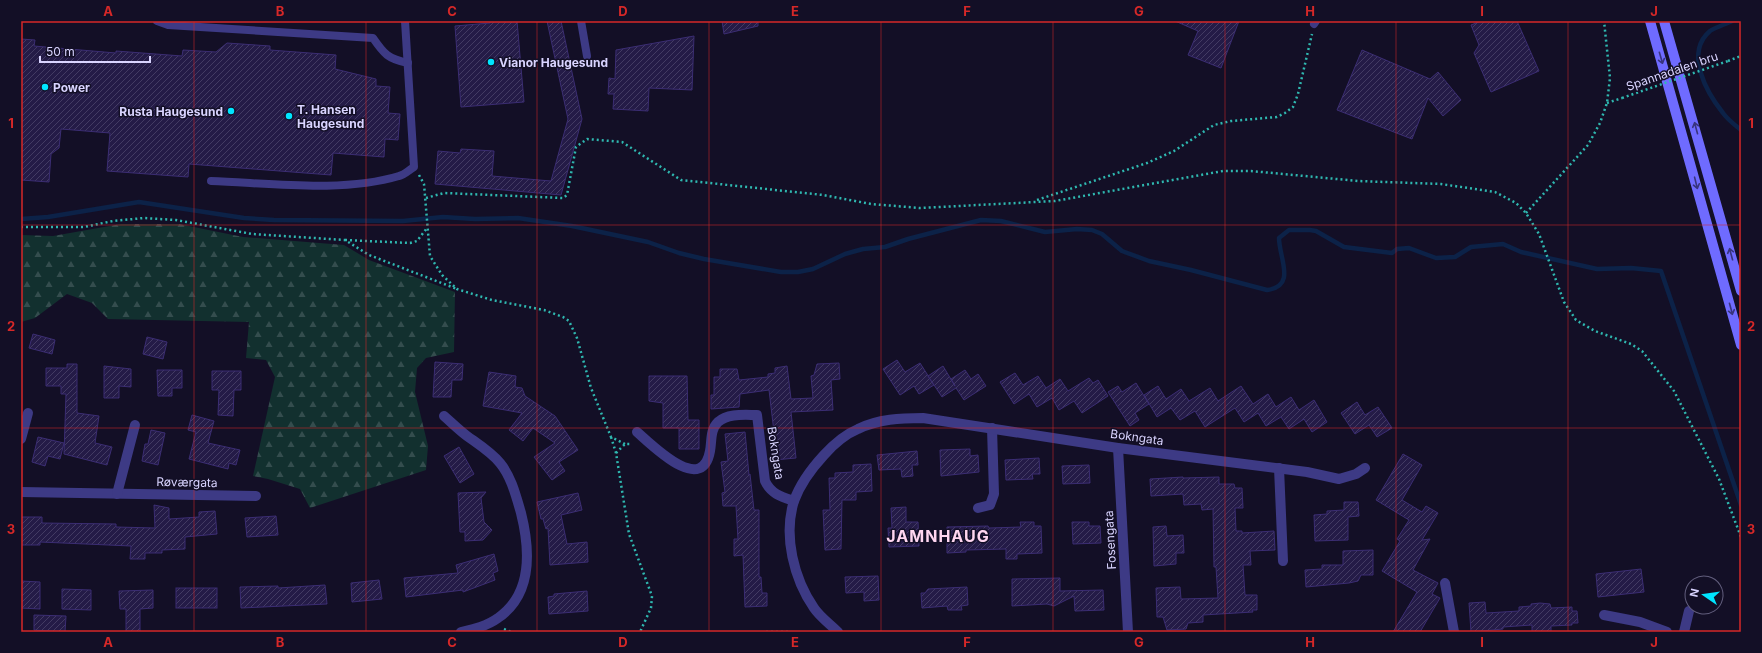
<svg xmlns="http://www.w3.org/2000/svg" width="1762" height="653" font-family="Inter,sans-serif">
<defs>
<pattern id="forest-firs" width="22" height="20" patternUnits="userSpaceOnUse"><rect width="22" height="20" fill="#12302f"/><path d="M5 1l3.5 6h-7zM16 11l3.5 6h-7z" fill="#344d4e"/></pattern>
<pattern id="building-hatch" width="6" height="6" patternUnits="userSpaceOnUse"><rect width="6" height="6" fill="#241b47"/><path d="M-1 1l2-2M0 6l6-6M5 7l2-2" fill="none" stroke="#433b63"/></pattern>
</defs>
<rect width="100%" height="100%" fill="#130f26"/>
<!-- forest -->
<polygon fill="url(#forest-firs)" points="121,224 179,224 243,237 344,245 369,260 455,292 454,352 426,358 417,368 415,392 428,446 426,470 310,508 300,489 268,479 253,476 275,377 266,360 246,358 249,322 108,319 92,303 67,294 35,318 21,322 21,235 53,236"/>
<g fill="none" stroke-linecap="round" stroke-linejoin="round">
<!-- stream -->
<g stroke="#0c2248" stroke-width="4.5">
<path d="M1732,21c-6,3 -16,6 -22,10 -26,22 -3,62 13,82 5,7 12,12 18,17"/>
<path d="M21,219l27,-2 91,-15 105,16 30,2 129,1 40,-4 32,2 43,-1 54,8 76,16 31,11 25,6 77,13h17l15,-3 32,-15 18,-5 22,-2 23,-8 73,-19 20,1 44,11 32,-3 15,1 10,4 20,17 27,10 42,9 76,20c30,-4 12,-32 12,-52l10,-8h21l6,1 28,16 48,6 5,-4 12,-1 27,10 19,-1 16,-10 32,-3 18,8 76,17 34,-1 30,3 80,234"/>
</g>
</g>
<!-- building -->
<g fill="url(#building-hatch)" stroke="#3b2d73">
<polygon points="490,21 517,21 524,102 461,107 455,26 490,23"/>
<polygon points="547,21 561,21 582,119 561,195 435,184 438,151 460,153 461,149 494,151 492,176 551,181 568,119"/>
<polygon points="722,21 758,21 758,26 724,34"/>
<polygon points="1175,21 1239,21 1221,68 1188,55 1198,31"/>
<polygon points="1481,21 1517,21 1539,71 1491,92 1474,53 1479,45 1471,25"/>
<polygon points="694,36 692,90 649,88 648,111 613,109 614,94 608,94 609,78 615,79 616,50"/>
<polygon points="21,39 35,40 34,46 116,53 116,51 182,56 183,50 216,52 227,43 270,46 270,50 336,55 335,69 376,79 376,86 390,87 388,113 400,114 398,140 385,139 384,157 333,153 331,175 189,164 188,177 107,171 110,133 61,129 59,148 51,154 49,182 21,180"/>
<polygon points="1362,50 1430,79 1438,72 1461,100 1443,116 1428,98 1412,139 1337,110"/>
<polygon points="33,334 55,340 52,354 29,348"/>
<polygon points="147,337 167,342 163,359 143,354"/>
<polygon points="897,360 905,372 920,363 934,385 919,394 914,386 900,395 883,369"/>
<polygon points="435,362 463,364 462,380 452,380 451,397 433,397"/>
<polygon points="839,363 840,379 831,380 833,410 791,412 796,458 774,460 772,433 774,432 769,390 740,394 739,407 711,409 711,395 714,395 714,377 720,377 720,369 737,369 739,380 768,377 768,374 775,373 775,368 787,366 791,399 813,398 811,376 814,375 817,364"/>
<polygon points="67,364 77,364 77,413 99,416 95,443 112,447 107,465 64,454 66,394 61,394 61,386 46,386 46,368 67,368"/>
<polygon points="104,366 131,369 131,387 119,386 119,398 104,398"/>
<polygon points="943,366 955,386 951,379 965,370 971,379 978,374 986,386 964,400 956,388 942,397 928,376"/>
<polygon points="157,370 182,370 182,388 172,388 172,396 158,396"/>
<polygon points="212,371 241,371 241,390 234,390 233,416 218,415 219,390 212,390"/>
<polygon points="489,372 516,376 515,387 522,388 525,396 555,416 578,450 559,462 565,471 552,480 534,457 555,443 533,428 523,441 509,430 522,413 483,406"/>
<polygon points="1015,373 1023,385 1038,376 1046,388 1060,379 1068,391 1089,378 1093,383 1098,380 1108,396 1082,413 1074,401 1059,410 1052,398 1037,407 1029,394 1014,404 1000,382"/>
<polygon points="649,376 687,376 688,420 699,420 699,449 679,449 679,428 663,428 663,403 649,401"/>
<polygon points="1136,383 1149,404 1135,413 1139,420 1130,426 1108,392 1118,386 1122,392"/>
<polygon points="1158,386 1166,399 1181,389 1189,401 1210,388 1218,401 1241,386 1253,404 1268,394 1276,407 1291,397 1299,410 1314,400 1327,422 1312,432 1304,419 1289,429 1281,417 1266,426 1258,413 1244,422 1235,408 1205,427 1195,411 1180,420 1171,408 1157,417 1144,395"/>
<polygon points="1357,402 1365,415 1378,407 1392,428 1377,437 1369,425 1355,434 1341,413"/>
<polygon points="192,415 214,421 208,443 240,450 236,465 229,463 228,469 189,459 196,432 188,430"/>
<polygon points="151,430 165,433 158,465 142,461 145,444 148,444"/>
<polygon points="745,432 749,475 750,474 754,510 759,510 759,577 761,577 762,593 767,593 767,606 745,607 743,555 734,556 734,539 738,539 736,506 723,506 722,493 725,492 721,462 728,461 725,434"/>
<polygon points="38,437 64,443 60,459 48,456 45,466 32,462"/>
<polygon points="459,447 474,474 460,483 444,456"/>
<polygon points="970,449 970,456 978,455 979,472 941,476 940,450"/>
<polygon points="917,451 918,465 912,465 913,476 902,477 901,469 879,470 877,455"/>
<polygon points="1403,454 1422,465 1402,500 1422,512 1426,506 1438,513 1422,540 1430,539 1413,570 1438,583 1432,594 1440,598 1420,632 1393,632 1417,592 1382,571 1400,541 1397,539 1409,520 1376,500"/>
<polygon points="1039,458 1040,474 1032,474 1033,479 1006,480 1005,460"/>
<polygon points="871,464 872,491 856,492 856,500 842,500 841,549 825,550 823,510 830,510 829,478 835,478 835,473 853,472 853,465"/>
<polygon points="1089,465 1090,483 1063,484 1062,466"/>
<polygon points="1183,477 1183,478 1219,477 1219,484 1234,484 1235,488 1242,488 1243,508 1235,508 1236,531 1242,531 1242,533 1274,531 1275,550 1250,551 1251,565 1243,565 1245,595 1257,595 1257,610 1252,610 1253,612 1203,615 1203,622 1188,623 1186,629 1167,630 1163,617 1157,617 1156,588 1180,587 1181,599 1218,598 1216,567 1214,567 1213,509 1202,510 1201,504 1184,505 1183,494 1151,496 1150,479"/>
<polygon points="486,492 481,498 484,522 492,530 483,540 465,541 465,532 460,532 458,493"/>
<polygon points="578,493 582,510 561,515 567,544 587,542 588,562 550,565 548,528 546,529 543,519 541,519 537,502"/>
<polygon points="1344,502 1358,502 1359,516 1348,517 1348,540 1315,541 1314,515 1327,514 1327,511 1344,510"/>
<polygon points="154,505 169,508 169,519 199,517 199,512 215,511 217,534 185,537 185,549 162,550 162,553 145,553 145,559 130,559 131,546 40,542 40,545 21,545 21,517 42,517 42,523 116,524 116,527 155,528"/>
<polygon points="906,507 906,522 918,522 919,546 889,547 888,528 892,528 891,508"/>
<polygon points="276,516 278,535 247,537 245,518"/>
<polygon points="1020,522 1034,522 1034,526 1041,526 1042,553 1017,554 1017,559 1006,559 1006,549 966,550 966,552 947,553 947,527 988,526 989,528 1021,527"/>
<polygon points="1072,522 1089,522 1089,526 1100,526 1101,543 1073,544"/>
<polygon points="1166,526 1167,536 1183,535 1184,553 1176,553 1176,564 1154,566 1153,527"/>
<polygon points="1373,550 1373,575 1361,575 1358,581 1349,583 1306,587 1305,570 1322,569 1322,565 1343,565 1343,551"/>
<polygon points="494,554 498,571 493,573 495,580 463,592 463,590 406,597 404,578 458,573 456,565"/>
<polygon points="1641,569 1644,592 1598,597 1596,574"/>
<polygon points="878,576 879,600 864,601 864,592 846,593 845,577"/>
<polygon points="1060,578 1060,591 1103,590 1104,610 1075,611 1074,596 1054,606 1047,604 1012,606 1012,579"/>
<polygon points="379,580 382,599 352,602 351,583"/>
<polygon points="21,581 40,582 40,609 21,608"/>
<polygon points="325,585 327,604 241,608 240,587 278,586 278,588"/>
<polygon points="967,587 968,605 961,606 962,610 948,610 947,606 922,608 921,593 925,593 928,589"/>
<rect x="176" y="588" width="41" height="20"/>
<polygon points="62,589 91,590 91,610 62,609"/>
<polygon points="153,590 153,608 140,609 140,632 126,632 126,609 120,609 119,591"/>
<polygon points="587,591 588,611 549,614 548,597 554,596 554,594"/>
<polygon points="1485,602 1486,613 1519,611 1519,607 1531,606 1531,604 1540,603 1550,604 1551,608 1572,607 1572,611 1577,611 1578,623 1572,623 1572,625 1551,626 1551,632 1532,632 1532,625 1503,627 1503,629 1471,632 1469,603"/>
<polygon points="34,615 66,616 65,632 34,630"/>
</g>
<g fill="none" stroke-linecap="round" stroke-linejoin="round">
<!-- path -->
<g stroke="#2fb8b0" stroke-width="2.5" stroke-dasharray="2 3" stroke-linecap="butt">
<polyline points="1728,61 1741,56"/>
<polyline points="1607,103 1622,98"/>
<polyline points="419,175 424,184 430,256 442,275 457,289 492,300 544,310 563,317 569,321 577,338 591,388 611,437 625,444"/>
<polyline points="426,198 444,193 563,198 567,195 576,147 587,139 622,142 681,180 823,195 871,204 920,208 1055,201 1223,171 1251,171 1358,181 1441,184 1495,192 1516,203 1526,213 1539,234 1564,302 1576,320 1595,331 1631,344 1642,351 1674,391 1719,479 1741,537"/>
<polyline points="1037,200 1147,163 1174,151 1214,125 1231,121 1277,117 1285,113 1293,107 1298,94 1312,34"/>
<polyline points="1526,213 1588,145 1600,123 1607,103 1610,78 1604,21"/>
<polyline points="21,227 84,227 113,221 144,218 176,220 252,234 345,240 369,255 457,289"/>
<polyline points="345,240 410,243 417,241 427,228"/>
<polyline points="611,437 616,453 629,534 652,596 651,608 640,632"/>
<polyline points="616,453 625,444 632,444"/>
<polyline points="504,629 511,632"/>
<polyline points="766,632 791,632"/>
</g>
<!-- service -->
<g stroke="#3d3a85" stroke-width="8">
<path d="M157,21l11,4 205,13c11,16 15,21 35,25"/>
<polyline points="581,21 587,56"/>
<polyline points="1314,24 1316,21"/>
<path d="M211,181c58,2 132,12 188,-5 5,-1 10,-6 15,-9l-9,-146"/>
</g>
<!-- minor -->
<g stroke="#3d3a85" stroke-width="10">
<path d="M444,416c8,7 15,14 23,20 11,8 24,16 33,27 11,13 16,33 21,50 9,36 12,81 -23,105 -11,8 -24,11 -37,14"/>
<path d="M637,432c15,13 65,64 73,19 2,-11 0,-21 8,-29 10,-9 27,-7 39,-7l8,66c6,13 17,16 29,20"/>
<polyline points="21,439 28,413"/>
<polyline points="1118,448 1128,632"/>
<polyline points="1279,468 1283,561"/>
<polyline points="21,492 256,496"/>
<polyline points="117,494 135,425"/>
<polyline points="978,508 990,505 994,494 992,428"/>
<polyline points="1445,583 1454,632"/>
<polyline points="1604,615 1640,622 1667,632"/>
<path d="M838,632c-8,-8 -18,-15 -24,-24 -20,-29 -31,-72 -20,-107 6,-17 18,-33 30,-46 9,-10 22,-21 34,-26 20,-10 43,-11 65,-11l195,30 189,24 32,7 17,-5 9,-6"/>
<polyline points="1684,632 1689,611"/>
</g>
<!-- secondary -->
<g stroke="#6f6bff" stroke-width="10">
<polyline points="1650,21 1741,345"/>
<polyline points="1664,21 1741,291"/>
</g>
<!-- path-bridge -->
<polyline stroke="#2fb8b0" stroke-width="2.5" stroke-dasharray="2 3" stroke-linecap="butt" points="1622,98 1728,61"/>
</g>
<!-- one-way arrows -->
<defs><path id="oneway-shaft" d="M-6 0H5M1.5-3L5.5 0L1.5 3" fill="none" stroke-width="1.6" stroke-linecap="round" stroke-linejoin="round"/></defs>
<g stroke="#38347d">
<use href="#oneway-shaft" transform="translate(1661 58) rotate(74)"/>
<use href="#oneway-shaft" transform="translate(1696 128) rotate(-105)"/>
<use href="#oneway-shaft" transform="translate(1696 183) rotate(76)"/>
<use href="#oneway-shaft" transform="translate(1731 254) rotate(-105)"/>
<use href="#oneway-shaft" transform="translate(1731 309) rotate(75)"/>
</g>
<!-- grid -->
<path fill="none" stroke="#d62828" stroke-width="1" stroke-opacity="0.55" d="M194,21v611M366,21v611M537,21v611M709,21v611M881,21v611M1053,21v611M1225,21v611M1396,21v611M1568,21v611M21,225h1720M21,428h1720"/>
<!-- markers -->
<g fill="#00e5ff" stroke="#130f26" stroke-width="1.5">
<circle cx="491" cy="62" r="4"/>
<circle cx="45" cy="87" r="4"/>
<circle cx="231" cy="111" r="4"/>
<circle cx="289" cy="116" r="4"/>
</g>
<g text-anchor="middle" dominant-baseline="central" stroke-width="3" stroke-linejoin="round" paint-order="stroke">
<!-- poi labels -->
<g font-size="12" font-weight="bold" fill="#d9d4ff" stroke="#130f26" text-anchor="start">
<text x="499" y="62">Vianor Haugesund</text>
<text x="53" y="87">Power</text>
<text x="297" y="109">T. Hansen<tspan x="297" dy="14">Haugesund</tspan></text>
<text x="223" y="111" text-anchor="end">Rusta Haugesund</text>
</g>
<!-- street labels -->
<g font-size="12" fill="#d9d4ff" stroke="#130f26">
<text transform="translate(1672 71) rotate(-19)">Spannadalen bru</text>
<text transform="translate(1137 437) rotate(8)">Bokngata</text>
<text transform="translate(776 453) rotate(81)">Bokngata</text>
<text transform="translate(187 482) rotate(1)">Røværgata</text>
<text transform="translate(1110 540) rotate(-93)">Fosengata</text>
</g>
<!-- district labels -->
<g font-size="16" font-weight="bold" letter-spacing="1" fill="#ffd6f0" stroke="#130f26">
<text x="938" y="536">JAMNHAUG</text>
</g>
</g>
<!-- border -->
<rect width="1762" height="653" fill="none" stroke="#130f26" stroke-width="44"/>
<!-- north arrow -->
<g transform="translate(1704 595) rotate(283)"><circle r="19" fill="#130f26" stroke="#625e7d"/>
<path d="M0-3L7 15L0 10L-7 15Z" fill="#00e5ff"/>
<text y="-6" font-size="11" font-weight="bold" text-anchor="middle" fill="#d9d4ff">N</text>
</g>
<!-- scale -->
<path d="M40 56v6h110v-6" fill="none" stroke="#d9d4ff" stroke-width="2"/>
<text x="46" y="56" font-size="12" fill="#d9d4ff" stroke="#130f26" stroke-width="3" paint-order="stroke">50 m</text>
<rect x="22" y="22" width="1718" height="609" fill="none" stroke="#d62828" stroke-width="1.5"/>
<g font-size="13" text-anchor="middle" font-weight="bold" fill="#d62828">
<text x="108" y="16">A</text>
<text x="280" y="16">B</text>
<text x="452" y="16">C</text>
<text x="623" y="16">D</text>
<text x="795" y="16">E</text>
<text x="967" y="16">F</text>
<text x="1139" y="16">G</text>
<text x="1310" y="16">H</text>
<text x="1482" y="16">I</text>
<text x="1654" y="16">J</text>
<text x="11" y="128">1</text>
<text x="1751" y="128">1</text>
<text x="11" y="331">2</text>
<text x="1751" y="331">2</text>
<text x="11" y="534">3</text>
<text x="1751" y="534">3</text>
<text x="108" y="647">A</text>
<text x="280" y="647">B</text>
<text x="452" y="647">C</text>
<text x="623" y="647">D</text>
<text x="795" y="647">E</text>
<text x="967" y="647">F</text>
<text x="1139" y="647">G</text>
<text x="1310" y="647">H</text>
<text x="1482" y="647">I</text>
<text x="1654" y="647">J</text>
</g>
</svg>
